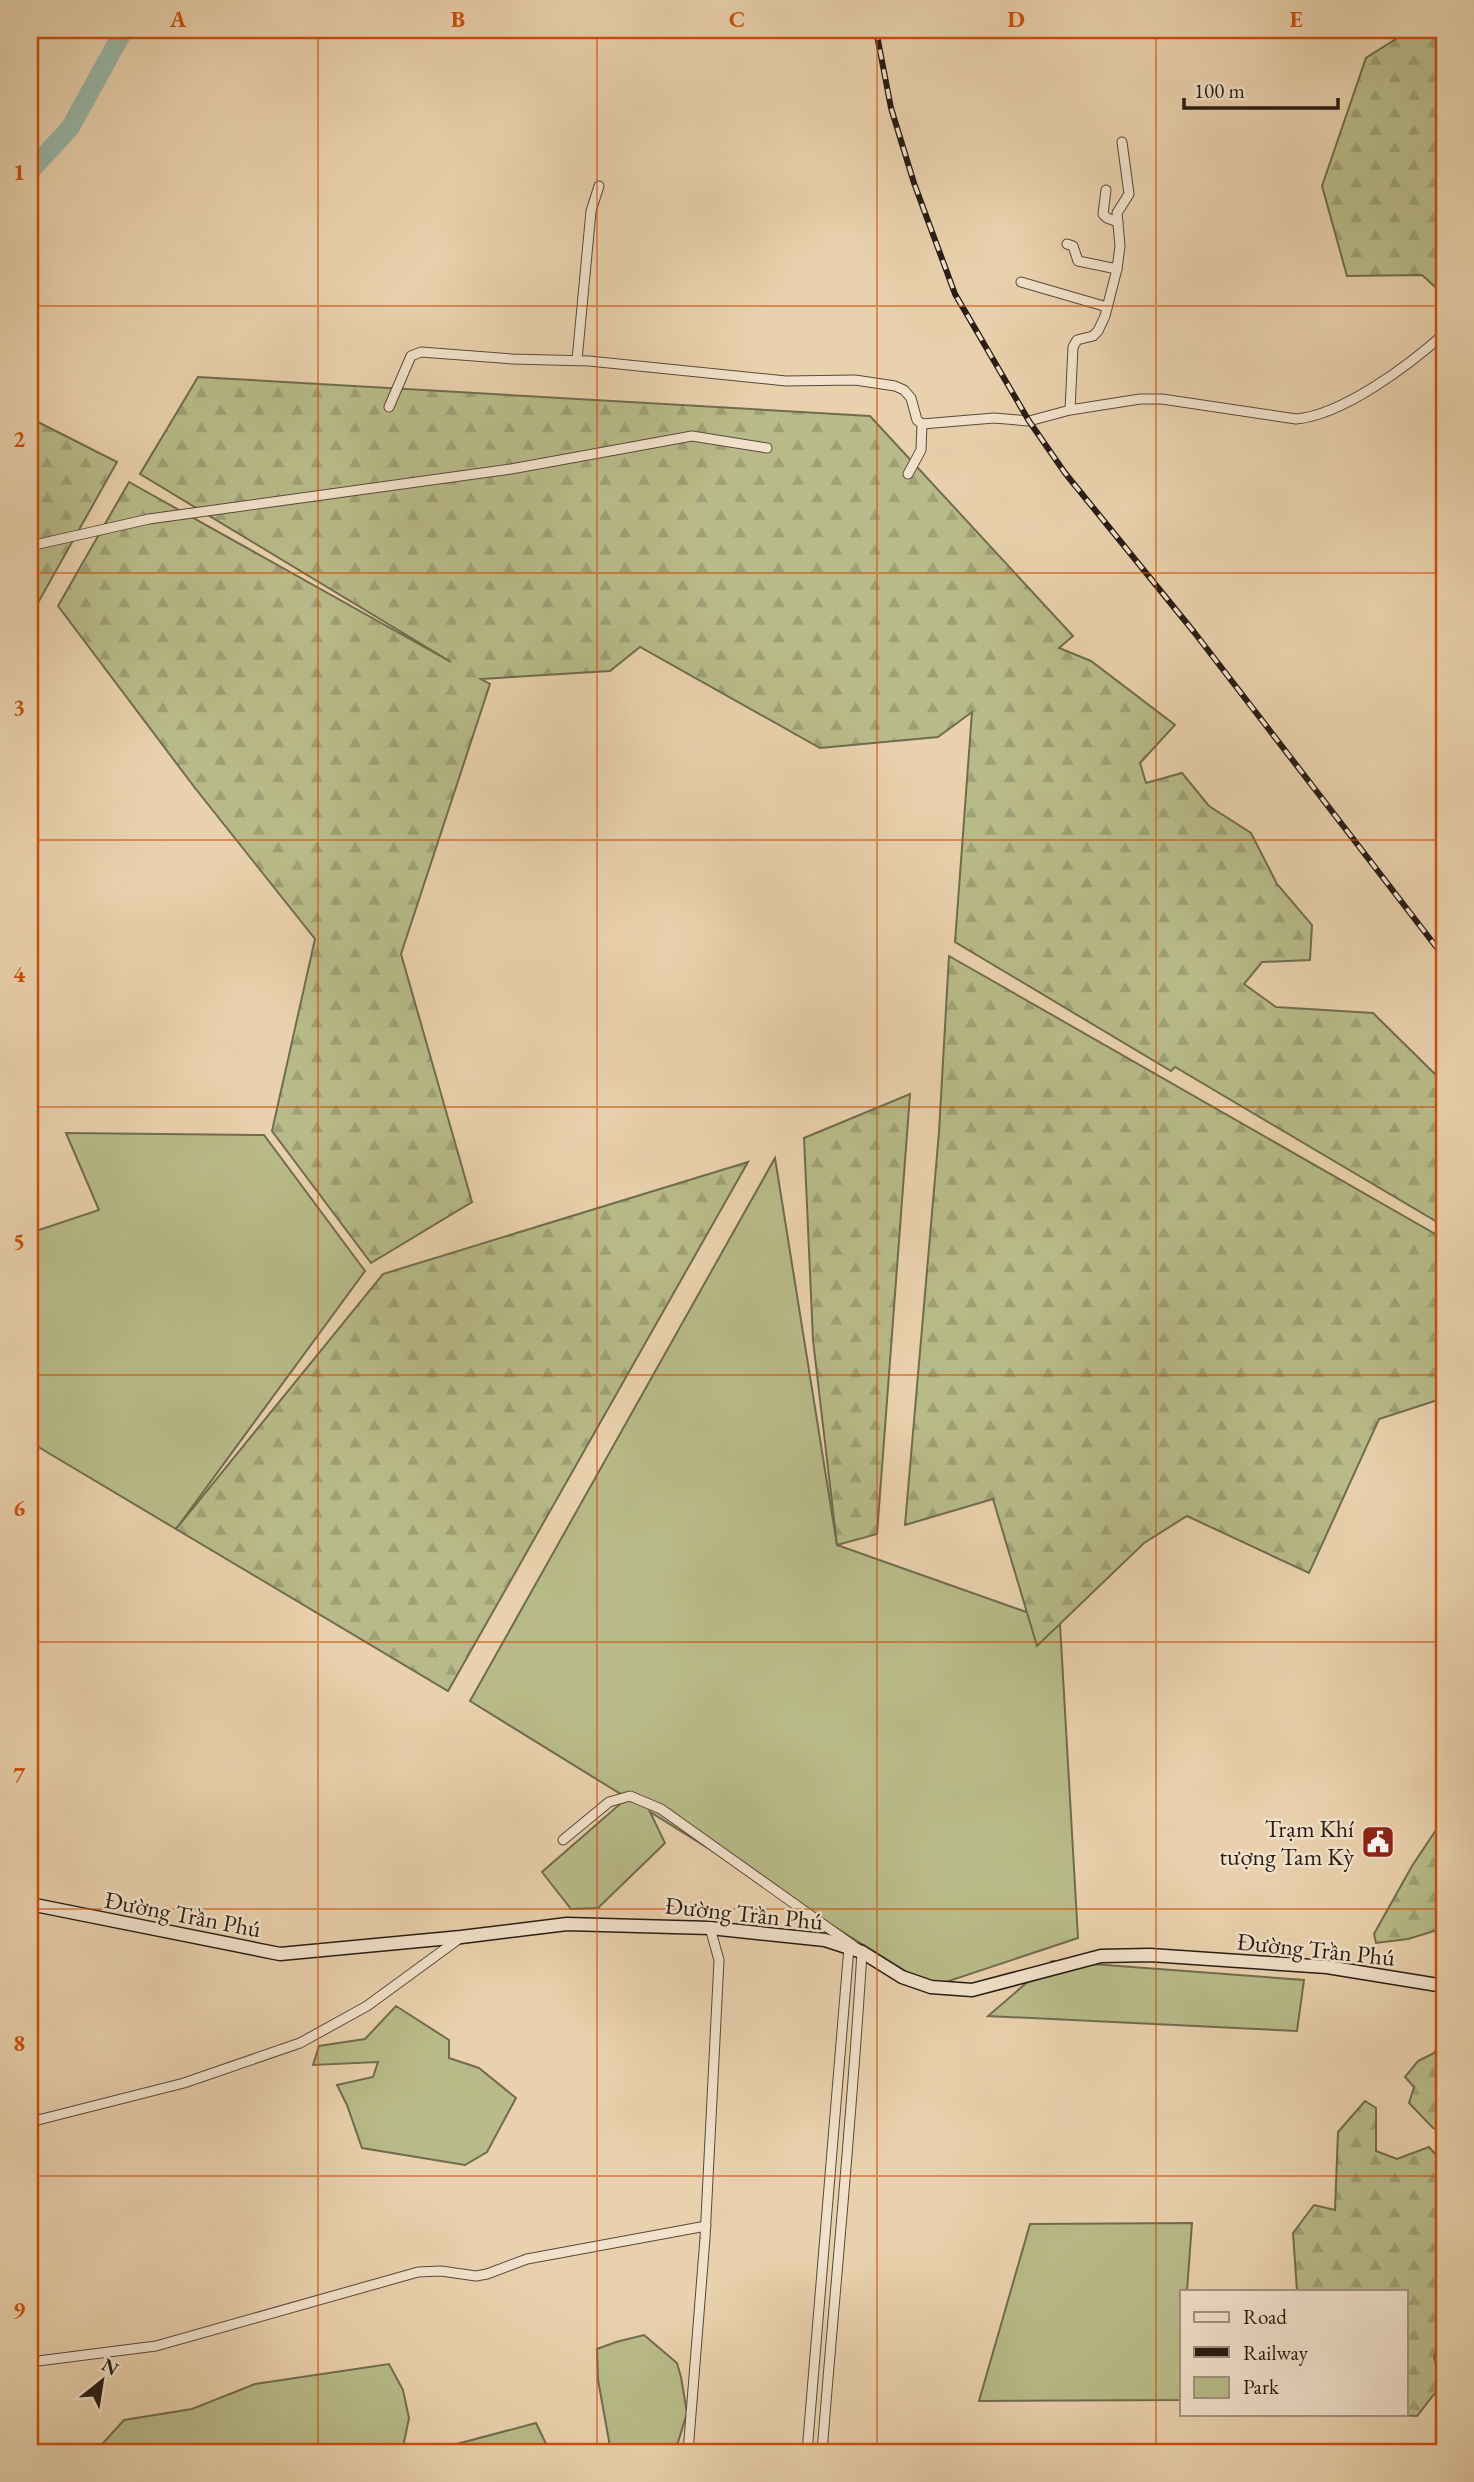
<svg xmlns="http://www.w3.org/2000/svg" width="1474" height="2482" font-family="'EB Garamond',serif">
<defs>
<pattern id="forest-firs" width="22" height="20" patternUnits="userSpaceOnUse" patternTransform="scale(1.75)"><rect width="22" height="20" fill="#b8bb89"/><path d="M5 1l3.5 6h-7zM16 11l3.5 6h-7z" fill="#9ea075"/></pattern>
</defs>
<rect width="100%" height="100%" fill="#e9d1ad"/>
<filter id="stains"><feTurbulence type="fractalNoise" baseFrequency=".00286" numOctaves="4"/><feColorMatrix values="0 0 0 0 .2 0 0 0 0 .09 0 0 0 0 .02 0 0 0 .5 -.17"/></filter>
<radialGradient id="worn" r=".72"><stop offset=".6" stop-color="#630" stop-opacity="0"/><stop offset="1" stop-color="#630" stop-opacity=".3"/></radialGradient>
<!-- green -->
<g fill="#b8bb89" stroke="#706c4e" stroke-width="2">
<polygon points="66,1133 264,1135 365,1271 176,1529 30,1442 30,1233 99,1210"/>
<polygon points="775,1158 837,1545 1060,1624 1078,1938 931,1987 650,1812 665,1843 598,1908 571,1909 542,1872 627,1798 470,1701"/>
<polygon points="1052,1961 1304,1980 1297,2031 988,2016"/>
<polygon points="396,2006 449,2040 449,2058 479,2068 516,2098 487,2152 465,2165 362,2148 347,2105 337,2085 373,2077 378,2062 313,2065 319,2046 365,2039"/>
<polygon points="1192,2223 1187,2291 1182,2291 1182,2400 979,2401 1030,2224"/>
<polygon points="644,2335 677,2363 681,2377 687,2413 675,2452 611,2452 598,2380 597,2349 616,2342"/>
<polygon points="389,2364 403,2390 409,2418 402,2452 95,2452 124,2420 192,2409 255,2384"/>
<polygon points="536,2423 550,2452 434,2452 438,2449"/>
</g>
<!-- forest -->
<g fill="url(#forest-firs)" stroke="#706c4e" stroke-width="2">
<polygon points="1410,30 1444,30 1444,295 1422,275 1347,276 1322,186 1366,58"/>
<polygon points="198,377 870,416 1073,636 1059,648 1091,661 1175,725 1140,763 1146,783 1182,773 1209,806 1251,833 1277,884 1312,925 1310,960 1262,962 1244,984 1276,1007 1373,1013 1444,1083 1444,1226 1175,1067 1171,1071 955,942 972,712 938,737 820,748 640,647 610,671 481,679 490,684 401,954 472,1202 371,1263 272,1131 315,939 195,788 58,606 129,482 451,662 140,474"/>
<polygon points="30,418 117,462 30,617"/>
<polygon points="949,956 1444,1239 1444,1398 1379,1419 1309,1573 1187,1516 1144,1543 1037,1646 993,1499 905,1525 939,1132"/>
<polygon points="910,1094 877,1534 837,1545 813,1340 804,1138"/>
<polygon points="748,1162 448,1691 176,1529 383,1274"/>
<polygon points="1444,1818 1444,1928 1408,1939 1376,1943 1374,1934 1412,1866"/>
<polygon points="1444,2037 1444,2132 1433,2128 1409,2103 1414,2087 1405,2077 1418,2061 1434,2053"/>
<polygon points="1365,2101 1376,2108 1376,2151 1397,2159 1429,2147 1444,2164 1444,2351 1436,2350 1434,2358 1442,2384 1417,2416 1375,2414 1406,2414 1406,2291 1297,2291 1293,2233 1314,2205 1335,2210 1338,2132"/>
</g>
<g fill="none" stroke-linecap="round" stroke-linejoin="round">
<!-- river -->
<polyline stroke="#98b7a7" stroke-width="19" points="30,171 70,128 124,30"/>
<defs>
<g id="street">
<polyline points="1106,190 1103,214 1107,218 1118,222"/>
<polyline points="1067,244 1073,246 1078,261 1117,269"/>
<polyline points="1021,282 1107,307"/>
<polyline points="577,360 591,211 599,186"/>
<polyline points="389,407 411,356 421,352 512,359 589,361 786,381 855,380 895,386 904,390 911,398 917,420 922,424 921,450 908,474"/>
<polyline points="1070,410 1073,347 1077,340 1093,336 1098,331 1105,316 1117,269 1120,246 1117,213 1129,194 1122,142"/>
<path d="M922,424l72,-6 35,3 41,-11 70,-11h22l134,20c47,-4 113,-54 148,-85"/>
<polyline points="30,546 149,519 511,469 692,436 767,448"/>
<path d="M563,1840l46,-38 21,-6 31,13 201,143c-10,167 -27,334 -40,500"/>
<polyline points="30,2122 184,2083 300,2043 367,2006 460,1938"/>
<polyline points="30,2362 156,2346 418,2272 441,2271 476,2276 487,2274 527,2259 706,2226"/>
<polyline points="688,2452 705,2238 719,1960 710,1928"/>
<polyline points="807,2452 849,1947"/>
</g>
<polyline id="secondary" points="30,1904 280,1954 461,1937 567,1924 710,1928 825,1940 862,1952 902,1977 931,1987 972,1990 1101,1956 1150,1955 1327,1967 1444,1986"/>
</defs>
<!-- street casing -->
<use href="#street" stroke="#58493a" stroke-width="11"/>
<!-- secondary casing -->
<use href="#secondary" stroke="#281c14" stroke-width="15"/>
<!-- street -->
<use href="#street" stroke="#f1e1ca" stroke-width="9"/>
<!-- secondary -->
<use href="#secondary" stroke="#f1e1ca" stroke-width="12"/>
<defs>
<polyline id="rail" points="876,30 891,108 914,183 955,294 1029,421 1065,473 1194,632 1444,957"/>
</defs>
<!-- rail casing -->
<use href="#rail" stroke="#281c14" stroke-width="6"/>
<!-- rail -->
<use href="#rail" stroke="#f1e1ca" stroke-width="3.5" stroke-dasharray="10" stroke-linecap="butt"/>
</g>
<!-- grid -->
<path fill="none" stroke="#cb500d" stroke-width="2" stroke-opacity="0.55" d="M318,30v2422M597,30v2422M877,30v2422M1156,30v2422M30,306h1414M30,573h1414M30,840h1414M30,1107h1414M30,1375h1414M30,1642h1414M30,1909h1414M30,2176h1414"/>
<!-- icons -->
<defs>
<symbol id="civic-square" viewBox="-11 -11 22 22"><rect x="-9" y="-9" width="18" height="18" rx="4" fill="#8f2418" stroke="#f1e1ca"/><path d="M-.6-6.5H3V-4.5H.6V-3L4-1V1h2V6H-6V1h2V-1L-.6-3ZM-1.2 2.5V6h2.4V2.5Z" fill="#fff"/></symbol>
</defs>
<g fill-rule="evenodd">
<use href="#civic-square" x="1359" y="1823" width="38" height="38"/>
</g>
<g text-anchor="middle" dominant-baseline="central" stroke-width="5" stroke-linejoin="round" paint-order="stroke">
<!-- poi labels -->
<g font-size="24" fill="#281c14" stroke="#f1e1ca" text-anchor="end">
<text x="1354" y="1828">Trạm Khí<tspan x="1354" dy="28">tượng Tam Kỳ</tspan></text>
</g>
<!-- street labels -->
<g font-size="24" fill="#281c14" stroke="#f1e1ca">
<text transform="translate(744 1913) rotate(6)">Đường Trần Phú</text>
<text transform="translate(183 1914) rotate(11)">Đường Trần Phú</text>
<text transform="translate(1316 1949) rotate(6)">Đường Trần Phú</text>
</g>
</g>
<!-- margin -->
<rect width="1474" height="2482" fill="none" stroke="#e9d1ad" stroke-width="77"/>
<!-- legend -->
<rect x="1180" y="2290" width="228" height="126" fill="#f1e1ca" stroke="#a19281" stroke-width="2"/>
<rect x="1194" y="2312" width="35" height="10" fill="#f1e1ca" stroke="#a19281" stroke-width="2"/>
<text x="1243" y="2324" font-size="21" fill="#281c14">Road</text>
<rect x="1194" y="2347" width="35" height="10" fill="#281c14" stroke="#a19281" stroke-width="2"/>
<text x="1243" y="2360" font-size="21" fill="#281c14">Railway</text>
<rect x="1194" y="2377" width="35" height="21" fill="#b8bb89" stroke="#a19281" stroke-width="2"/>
<text x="1243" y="2394" font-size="21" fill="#281c14">Park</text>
<!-- north arrow -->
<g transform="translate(102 2381) rotate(30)" stroke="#f1e1ca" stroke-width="5" paint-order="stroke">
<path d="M0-5L12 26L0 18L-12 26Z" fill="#281c14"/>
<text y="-10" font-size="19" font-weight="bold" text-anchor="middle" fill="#281c14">N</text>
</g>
<!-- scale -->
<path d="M1184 98v10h154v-10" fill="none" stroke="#281c14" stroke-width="3.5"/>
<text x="1194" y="98" font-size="21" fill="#281c14" stroke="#f1e1ca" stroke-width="5" paint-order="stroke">100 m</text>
<rect x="38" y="38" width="1398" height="2406" fill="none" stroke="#cb500d" stroke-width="2.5"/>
<g font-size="23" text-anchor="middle" font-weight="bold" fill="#cb500d">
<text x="178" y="27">A</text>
<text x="458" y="27">B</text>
<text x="737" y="27">C</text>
<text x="1016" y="27">D</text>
<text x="1296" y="27">E</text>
<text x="19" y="180">1</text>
<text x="19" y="447">2</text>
<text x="19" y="715">3</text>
<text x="19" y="982">4</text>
<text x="19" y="1249">5</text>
<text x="19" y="1516">6</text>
<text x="19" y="1783">7</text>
<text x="19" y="2051">8</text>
<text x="19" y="2318">9</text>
</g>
<rect width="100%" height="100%" filter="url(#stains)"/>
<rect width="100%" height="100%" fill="url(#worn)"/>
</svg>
